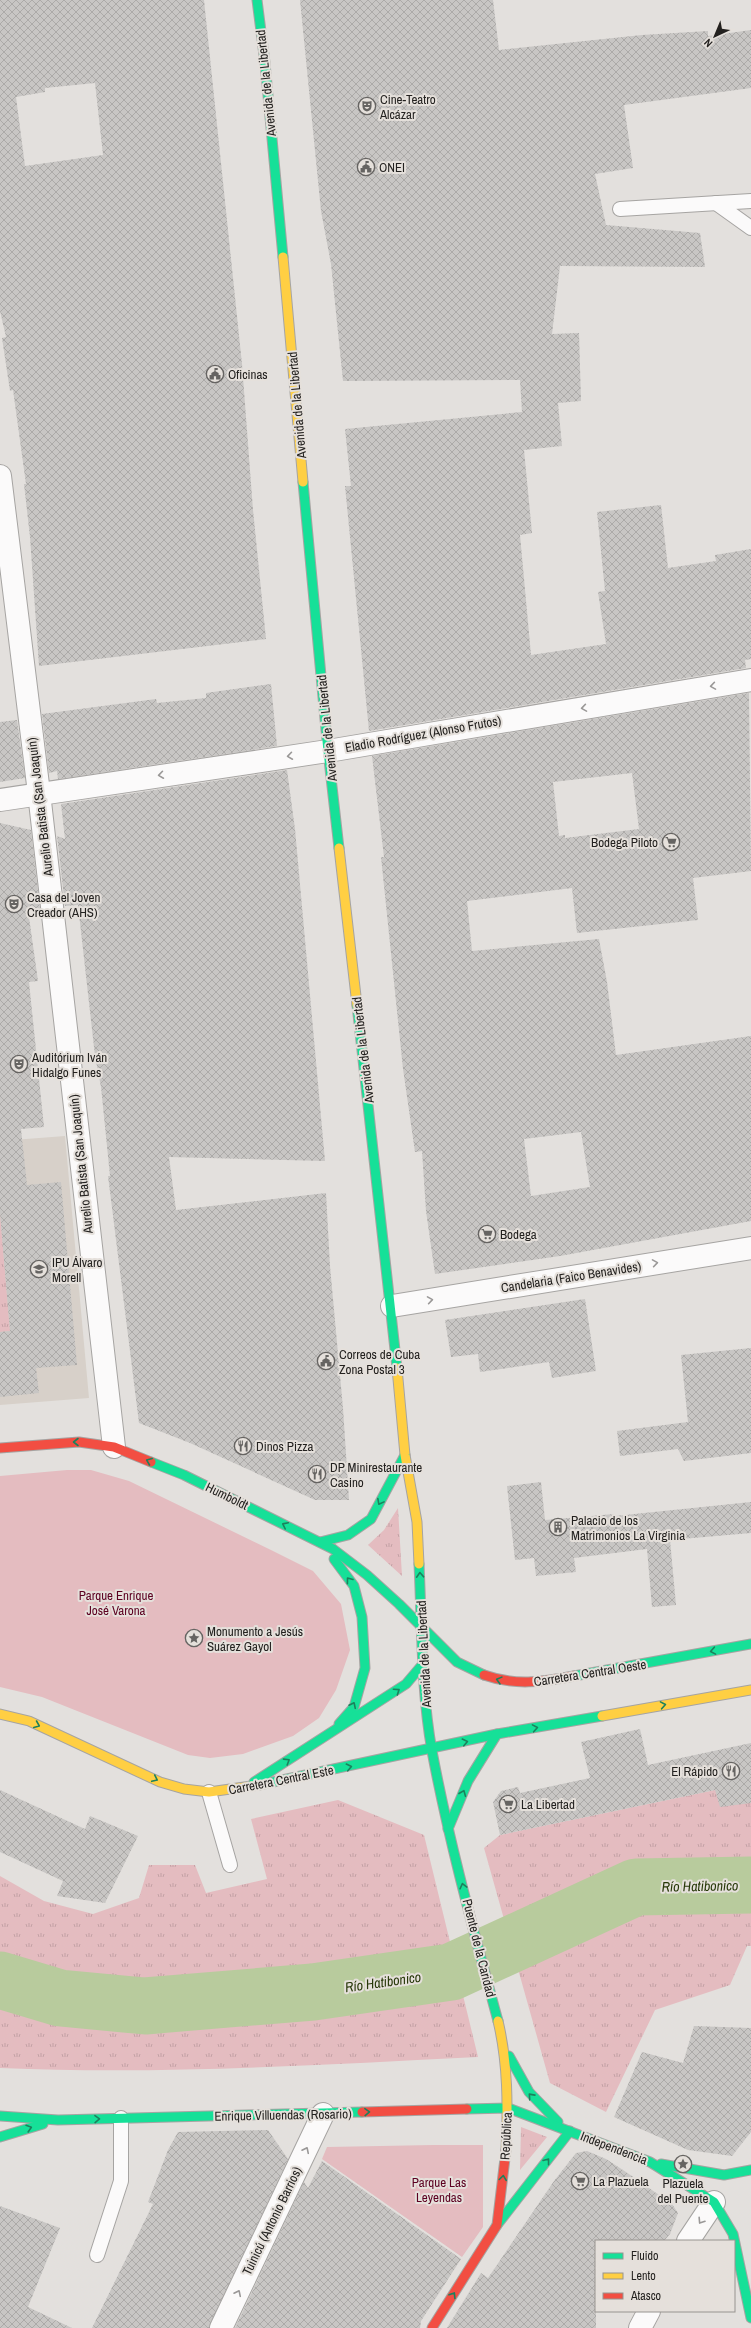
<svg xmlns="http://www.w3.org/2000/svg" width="751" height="2328" font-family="'Archivo Narrow',sans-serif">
<defs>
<pattern id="grass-tufts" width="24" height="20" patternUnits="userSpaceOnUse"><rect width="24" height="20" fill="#e4bcc0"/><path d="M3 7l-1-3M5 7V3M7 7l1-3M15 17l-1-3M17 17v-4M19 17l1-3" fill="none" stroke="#c3a1a5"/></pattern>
<pattern id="building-cross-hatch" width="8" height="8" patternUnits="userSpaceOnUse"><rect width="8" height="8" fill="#c8c6c4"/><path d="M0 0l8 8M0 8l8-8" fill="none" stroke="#acaaa8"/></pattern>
</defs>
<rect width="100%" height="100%" fill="#e3e0dd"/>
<!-- built -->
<polygon fill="#d7d0c9" points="65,1136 89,1398 0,1405 0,1141"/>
<!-- grass -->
<g fill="url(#grass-tufts)">
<polygon points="0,1213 10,1331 0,1332"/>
<polygon points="398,1508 402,1576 368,1545 384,1530"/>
<polygon points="715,1790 751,1801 751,1946 747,1946 730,1985 655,2010 606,2112 550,2083 484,1848 500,1835"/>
<path d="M338,1800l86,35 54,222c-159,8 -319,18 -478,11v-192l44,25 49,13 46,-16 10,-33h46l11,28 61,-14 -16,-60z"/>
<polygon points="521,2127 547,2137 520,2170"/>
</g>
<!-- green -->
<g fill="#e4bcc0">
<polygon points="67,1470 91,1470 129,1481 271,1550 313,1571 341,1604 350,1650 336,1690 319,1718 293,1736 243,1754 210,1758 188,1755 42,1697 0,1687 0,1476"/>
<polygon points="433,2145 483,2145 483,2227 462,2257 322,2159 327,2147"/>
</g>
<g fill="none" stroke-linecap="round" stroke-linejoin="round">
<!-- river -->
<polyline stroke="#b8cb9d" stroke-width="57" points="0,1980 60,1998 145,2006 313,1992 451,1972 636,1887 751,1885"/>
</g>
<!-- building -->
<g fill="url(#building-cross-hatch)" fill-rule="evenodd">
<path d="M0,0h204l38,364 11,146 13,129 -227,27 -9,-129 -6,-53h2l-13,-94 -3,1 -8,-53 4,-1 -6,-26zM95,83l8,72 -78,11 -9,-69 29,-5v-4z"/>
<polygon points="300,0 493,0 499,50 642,35 708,31 708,36 751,30 751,88 624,105 633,168 595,174 606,225 700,233 705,267 560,266 552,334 579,333 581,401 558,403 562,446 524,450 532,533 520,535 531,655 606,644 598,592 605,591 597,512 661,505 668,568 716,561 715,555 751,549 751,659 745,660 746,668 369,731 345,486 351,486 345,429 522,412 520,380 343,381 331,264 321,211"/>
<polygon points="271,684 277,746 58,779 57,771 49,773 42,714 156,699 157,703 206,698 206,693"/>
<path d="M749,693l2,178 -58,7 5,42 -121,13 -5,-45 -105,13 5,50 127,-12 8,43 9,73 135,-19v185l-191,35 -125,18 -9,-63 -4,-60 -7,1 -12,-83 -22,-212h3l-12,-101zM632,773l7,56 -74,9v-3l-6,1 -6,-54zM581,1132l9,55 -59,9 -7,-57z"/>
<polygon points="17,720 25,778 0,782 0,722"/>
<polygon points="287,770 295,829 325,1161 169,1157 176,1210 326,1193 330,1266 343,1408 349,1500 315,1500 190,1443 139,1423 108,1176 110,1176 101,1087 95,1056 78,905 65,906 57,836 65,839 61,804"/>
<polygon points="0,823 31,830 40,909 28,910 38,981 29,982 44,1127 21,1129 27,1185 61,1182 77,1365 36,1368 39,1393 0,1397 0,1332 10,1331 0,1213"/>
<polygon points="585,1299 596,1371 552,1378 549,1362 480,1372 478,1354 451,1357 445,1320"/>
<polygon points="751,1348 751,1453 684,1461 678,1449 620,1456 617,1431 688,1422 681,1355"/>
<polygon points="541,1482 545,1520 614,1514 615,1516 751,1502 751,1533 670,1540 676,1605 652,1607 647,1549 574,1558 576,1572 536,1576 534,1558 515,1560 507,1486"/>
<polygon points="640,1729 648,1765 751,1743 751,1803 720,1807 715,1790 500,1835 493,1802 501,1791 518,1787 520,1793 590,1778 581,1742"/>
<polygon points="0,1790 85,1829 90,1816 138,1836 105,1903 57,1896 63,1881 0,1852"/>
<polygon points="694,2026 751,2028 751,2132 732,2156 688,2150 614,2117 642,2052 683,2063"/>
<polygon points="268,2130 288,2159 209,2328 92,2328 153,2204 148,2202 168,2150 178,2132"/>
<polygon points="587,2151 606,2159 626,2172 672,2204 678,2213 670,2234 664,2241 596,2241 596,2328 447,2328 481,2273 488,2278 554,2181 576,2153"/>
<polygon points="322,2161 461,2259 421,2321 420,2328 235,2328 304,2182 308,2188"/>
<polygon points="0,2206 60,2228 28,2307 72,2328 0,2328"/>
</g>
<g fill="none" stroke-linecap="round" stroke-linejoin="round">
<defs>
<g id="lane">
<polyline points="716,203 751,228"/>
<polyline points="620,209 751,201"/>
<polyline points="209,1792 230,1865"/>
<polyline points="97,2255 121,2181 121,2118"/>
</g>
<g id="street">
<polyline points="0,476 39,793 114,1447"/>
<polyline points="0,800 328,751 751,680"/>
<polyline points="392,1306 751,1248"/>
<polyline points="688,2241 714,2202"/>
<polyline points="221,2328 323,2114"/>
<polyline points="640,2328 649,2311"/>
</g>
<g id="fast">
<polyline points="257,0 265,63 283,257"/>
<polyline points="303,482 328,751 339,848"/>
<polyline points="357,1005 397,1368"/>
<polyline points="151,1462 184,1475 333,1549 367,1575 399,1604 457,1662 484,1675"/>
<polyline points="320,1542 348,1535 371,1519 405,1455"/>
<polyline points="334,1559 354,1586 362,1617 365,1668 354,1707 339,1724"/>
<path d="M419,1564c3,62 2,126 13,187 17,91 42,181 66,270"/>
<polyline points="574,1676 751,1644"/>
<polyline points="254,1782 406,1684 423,1664"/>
<polyline points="259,1785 497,1734 602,1716"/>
<polyline points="448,1829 468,1781 497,1734"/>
<polyline points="509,2056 529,2092 558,2122"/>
<polyline points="467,2109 508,2108 650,2162 714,2202 733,2234 751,2318"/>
<polyline points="0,2116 58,2120 362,2112"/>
<polyline points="0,2137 43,2124"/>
<polyline points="661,2164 724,2175 751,2170"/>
<polyline points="497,2225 570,2131"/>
</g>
<g id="slow">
<polyline points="283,257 303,482"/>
<polyline points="339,848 357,1005"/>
<polyline points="397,1368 405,1455 417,1522 419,1564"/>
<polyline points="0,1714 29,1721 160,1782 184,1789 209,1792 259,1785"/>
<polyline points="602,1716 751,1690"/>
<path d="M498,2021c10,42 10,85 8,129"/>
</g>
<g id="jam">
<polyline points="0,1448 79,1442 114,1447 151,1462"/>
<path d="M484,1675c31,11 58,7 90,1"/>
<polyline points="362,2112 467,2109"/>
<polyline points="432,2328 497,2225 506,2150"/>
</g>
</defs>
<!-- lane casing -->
<use href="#lane" stroke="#a6a4a2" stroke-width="16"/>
<!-- street casing -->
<use href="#street" stroke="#a6a4a2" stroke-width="24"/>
<!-- fast casing -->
<use href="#fast" stroke="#a6a4a2" stroke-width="11"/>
<!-- slow casing -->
<use href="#slow" stroke="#a6a4a2" stroke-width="11"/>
<!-- jam casing -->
<use href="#jam" stroke="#a6a4a2" stroke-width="11"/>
<!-- lane -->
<use href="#lane" stroke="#fbfafa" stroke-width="14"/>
<!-- street -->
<use href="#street" stroke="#fbfafa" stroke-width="22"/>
<!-- fast -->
<use href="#fast" stroke="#16e098" stroke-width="9"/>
<!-- slow -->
<use href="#slow" stroke="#ffcf43" stroke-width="9"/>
<!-- jam -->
<use href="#jam" stroke="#f24e42" stroke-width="9"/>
</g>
<!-- one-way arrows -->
<defs><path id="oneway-chevron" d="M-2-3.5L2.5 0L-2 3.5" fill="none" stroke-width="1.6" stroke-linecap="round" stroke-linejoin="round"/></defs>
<g stroke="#9a9897">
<use href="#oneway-chevron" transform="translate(713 686) rotate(171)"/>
<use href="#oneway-chevron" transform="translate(584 708) rotate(171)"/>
<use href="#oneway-chevron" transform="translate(290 756) rotate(172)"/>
<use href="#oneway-chevron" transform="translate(161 775) rotate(172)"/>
<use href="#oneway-chevron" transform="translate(655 1263) rotate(-9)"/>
<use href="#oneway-chevron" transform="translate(430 1300) rotate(-9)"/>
<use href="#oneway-chevron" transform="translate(306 2150) rotate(-64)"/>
<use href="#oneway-chevron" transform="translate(701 2221) rotate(123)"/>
<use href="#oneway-chevron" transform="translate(238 2293) rotate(-64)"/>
</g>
<g stroke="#1c805c">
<use href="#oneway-chevron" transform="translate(76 1442) rotate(-180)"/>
<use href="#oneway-chevron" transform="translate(149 1461) rotate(-158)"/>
<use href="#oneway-chevron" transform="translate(380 1502) rotate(118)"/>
<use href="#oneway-chevron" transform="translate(285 1525) rotate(-154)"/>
<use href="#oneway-chevron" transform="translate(420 1575) rotate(-93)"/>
<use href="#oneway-chevron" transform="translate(349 1580) rotate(-127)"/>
<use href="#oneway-chevron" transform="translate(713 1651) rotate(170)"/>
<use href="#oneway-chevron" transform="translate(499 1680) rotate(-165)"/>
<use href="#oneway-chevron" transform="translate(397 1691) rotate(-34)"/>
<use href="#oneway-chevron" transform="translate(353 1705) rotate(-64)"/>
<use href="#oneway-chevron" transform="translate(663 1705) rotate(-10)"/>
<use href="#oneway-chevron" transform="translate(37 1725) rotate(23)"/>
<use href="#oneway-chevron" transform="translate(535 1728) rotate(-10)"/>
<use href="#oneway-chevron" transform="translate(465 1742) rotate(-13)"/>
<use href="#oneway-chevron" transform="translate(287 1761) rotate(-32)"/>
<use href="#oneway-chevron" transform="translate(349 1767) rotate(-12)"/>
<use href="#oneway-chevron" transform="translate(155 1779) rotate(25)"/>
<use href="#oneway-chevron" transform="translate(463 1793) rotate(-68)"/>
<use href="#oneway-chevron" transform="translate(463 1886) rotate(-104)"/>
<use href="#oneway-chevron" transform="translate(531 2096) rotate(-132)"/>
<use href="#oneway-chevron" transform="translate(367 2112) rotate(-2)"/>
<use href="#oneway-chevron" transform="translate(97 2119) rotate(-1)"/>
<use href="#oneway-chevron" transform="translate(29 2128) rotate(-17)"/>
<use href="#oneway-chevron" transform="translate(547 2161) rotate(-52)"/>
<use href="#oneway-chevron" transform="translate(503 2178) rotate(-82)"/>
<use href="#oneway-chevron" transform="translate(453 2295) rotate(-58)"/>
</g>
<!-- icons -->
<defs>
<symbol id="theatre-ring" viewBox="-11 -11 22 22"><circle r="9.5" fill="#e5e0db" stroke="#666462" stroke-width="1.5"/><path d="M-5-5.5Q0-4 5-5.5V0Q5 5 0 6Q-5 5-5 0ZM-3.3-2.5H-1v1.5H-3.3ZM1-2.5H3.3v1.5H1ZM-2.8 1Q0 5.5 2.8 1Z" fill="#666462"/></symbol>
<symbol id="civic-ring" viewBox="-11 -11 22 22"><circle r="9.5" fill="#e5e0db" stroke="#666462" stroke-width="1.5"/><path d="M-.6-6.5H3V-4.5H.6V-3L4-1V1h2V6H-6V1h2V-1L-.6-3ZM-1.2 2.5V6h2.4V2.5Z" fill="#666462"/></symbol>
<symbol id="supermarket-ring" viewBox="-11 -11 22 22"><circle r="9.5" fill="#e5e0db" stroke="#666462" stroke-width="1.5"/><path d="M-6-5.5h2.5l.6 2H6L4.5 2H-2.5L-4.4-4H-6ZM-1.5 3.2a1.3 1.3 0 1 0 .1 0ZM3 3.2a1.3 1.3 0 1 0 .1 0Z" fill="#666462"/></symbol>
<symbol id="school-ring" viewBox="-11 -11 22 22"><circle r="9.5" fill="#e5e0db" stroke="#666462" stroke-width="1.5"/><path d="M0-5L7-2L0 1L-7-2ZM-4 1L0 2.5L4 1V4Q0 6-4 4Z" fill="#666462"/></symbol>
<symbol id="restaurant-ring" viewBox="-11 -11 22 22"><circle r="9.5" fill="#e5e0db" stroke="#666462" stroke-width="1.5"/><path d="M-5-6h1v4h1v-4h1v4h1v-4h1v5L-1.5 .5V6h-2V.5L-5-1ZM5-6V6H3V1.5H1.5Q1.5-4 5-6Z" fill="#666462"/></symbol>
<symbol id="building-ring" viewBox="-11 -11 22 22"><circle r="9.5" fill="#e5e0db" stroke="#666462" stroke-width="1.5"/><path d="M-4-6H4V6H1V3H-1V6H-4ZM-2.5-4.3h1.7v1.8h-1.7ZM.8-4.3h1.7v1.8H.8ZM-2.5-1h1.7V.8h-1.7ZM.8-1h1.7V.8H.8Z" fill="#666462"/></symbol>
<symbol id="sight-ring" viewBox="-11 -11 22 22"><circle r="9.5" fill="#e5e0db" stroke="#666462" stroke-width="1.5"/><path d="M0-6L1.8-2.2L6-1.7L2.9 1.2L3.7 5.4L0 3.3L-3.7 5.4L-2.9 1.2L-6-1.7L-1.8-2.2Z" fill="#666462"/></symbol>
</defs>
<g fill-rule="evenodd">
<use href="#theatre-ring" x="357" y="96" width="20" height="20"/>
<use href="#civic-ring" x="356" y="157" width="20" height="20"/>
<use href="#civic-ring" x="205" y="364" width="20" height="20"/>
<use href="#supermarket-ring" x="661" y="832" width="20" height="20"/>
<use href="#theatre-ring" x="4" y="894" width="20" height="20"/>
<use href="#theatre-ring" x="9" y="1054" width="20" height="20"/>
<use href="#supermarket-ring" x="477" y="1224" width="20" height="20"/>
<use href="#school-ring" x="29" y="1259" width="20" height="20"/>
<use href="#civic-ring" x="316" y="1351" width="20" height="20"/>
<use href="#restaurant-ring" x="233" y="1436" width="20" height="20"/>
<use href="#restaurant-ring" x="307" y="1464" width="20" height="20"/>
<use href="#building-ring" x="548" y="1517" width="20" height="20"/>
<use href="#sight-ring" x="184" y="1628" width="20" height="20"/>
<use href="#restaurant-ring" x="721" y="1761" width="20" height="20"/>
<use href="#supermarket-ring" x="498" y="1794" width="20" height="20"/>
<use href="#sight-ring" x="673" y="2154" width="20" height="20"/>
<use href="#supermarket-ring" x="570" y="2171" width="20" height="20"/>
</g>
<g text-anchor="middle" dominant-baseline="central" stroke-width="4" stroke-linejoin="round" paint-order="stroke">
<!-- street labels -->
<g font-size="13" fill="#23211f" stroke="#e5e0db">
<text transform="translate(266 83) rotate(-96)">Avenida de la Libertad</text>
<text transform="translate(297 405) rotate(-95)">Avenida de la Libertad</text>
<text transform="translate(327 728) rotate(-96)">Avenida de la Libertad</text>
<text transform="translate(423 734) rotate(-10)">Eladio Rodríguez (Alonso Frutos)</text>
<text transform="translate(40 807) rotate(-97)">Aurelio Batista (San Joaquín)</text>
<text transform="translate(363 1050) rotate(-97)">Avenida de la Libertad</text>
<text transform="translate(81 1164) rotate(-96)">Aurelio Batista (San Joaquín)</text>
<text transform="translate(571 1277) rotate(-9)">Candelaria (Faico Benavides)</text>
<text transform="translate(227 1496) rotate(26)">Humboldt</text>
<text transform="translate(424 1654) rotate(-93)">Avenida de la Libertad</text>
<text transform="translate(590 1673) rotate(-9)">Carretera Central Oeste</text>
<text transform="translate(281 1780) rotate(-11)">Carretera Central Este</text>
<text transform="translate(479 1948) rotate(76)">Puente de la Caridad</text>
<text transform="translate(283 2115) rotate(-1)">Enrique Villuendas (Rosario)</text>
<text transform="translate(506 2136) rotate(-87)">República</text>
<text transform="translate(614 2148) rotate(21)">Independencia</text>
<text transform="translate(272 2221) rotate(-64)">Tuinicú (Antonio Barrios)</text>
</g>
<!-- poi labels -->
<g font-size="13" fill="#23211f" stroke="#e5e0db" text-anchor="start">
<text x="380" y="99">Cine-Teatro<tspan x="380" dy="15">Alcázar</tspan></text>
<text x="379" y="167">ONEI</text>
<text x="228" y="374">Oficinas</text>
<text x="658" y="842" text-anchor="end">Bodega Piloto</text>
<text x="27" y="897">Casa del Joven<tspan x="27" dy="15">Creador (AHS)</tspan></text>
<text x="32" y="1057">Auditórium Iván<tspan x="32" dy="15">Hidalgo Funes</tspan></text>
<text x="500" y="1234">Bodega</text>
<text x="52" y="1262">IPU Álvaro<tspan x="52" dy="15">Morell</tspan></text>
<text x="339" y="1354">Correos de Cuba<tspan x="339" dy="15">Zona Postal 3</tspan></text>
<text x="256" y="1446">Dinos Pizza</text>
<text x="330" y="1467">DP Minirestaurante<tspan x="330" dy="15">Casino</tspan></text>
<text x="571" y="1520">Palacio de los<tspan x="571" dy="15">Matrimonios La Virginia</tspan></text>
<text x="207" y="1631">Monumento a Jesús<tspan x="207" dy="15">Suárez Gayol</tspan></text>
<text x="718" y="1771" text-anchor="end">El Rápido</text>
<text x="521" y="1804">La Libertad</text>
<text x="593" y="2181">La Plazuela</text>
<text x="683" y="2183" text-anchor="middle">Plazuela<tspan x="683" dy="15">del Puente</tspan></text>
</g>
<!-- park labels -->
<g font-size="13" fill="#5c0021" stroke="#e5e0db">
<text x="116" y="1595">Parque Enrique<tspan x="116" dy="15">José Varona</tspan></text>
<text x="439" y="2182">Parque Las<tspan x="439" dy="15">Leyendas</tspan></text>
</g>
<!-- water labels -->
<g font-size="14" font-style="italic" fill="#273809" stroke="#e5e0db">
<text transform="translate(700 1886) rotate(-1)">Río Hatibonico</text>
<text transform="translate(383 1982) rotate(-8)">Río Hatibonico</text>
</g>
</g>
<!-- legend -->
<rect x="595" y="2240" width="140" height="72" fill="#e5e0db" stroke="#979490"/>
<rect x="603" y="2253" width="20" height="6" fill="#16e098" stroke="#979490"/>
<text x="631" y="2260" font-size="12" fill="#23211f">Fluido</text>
<rect x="603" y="2273" width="20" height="6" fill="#ffcf43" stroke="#979490"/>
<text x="631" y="2280" font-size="12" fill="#23211f">Lento</text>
<rect x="603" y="2293" width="20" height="6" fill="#f24e42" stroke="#979490"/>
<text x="631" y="2300" font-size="12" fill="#23211f">Atasco</text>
<!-- north arrow -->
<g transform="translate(715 36) rotate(224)" stroke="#e5e0db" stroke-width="3" paint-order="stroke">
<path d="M0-3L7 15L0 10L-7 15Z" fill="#23211f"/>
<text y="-6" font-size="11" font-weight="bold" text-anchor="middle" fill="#23211f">N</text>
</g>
</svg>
